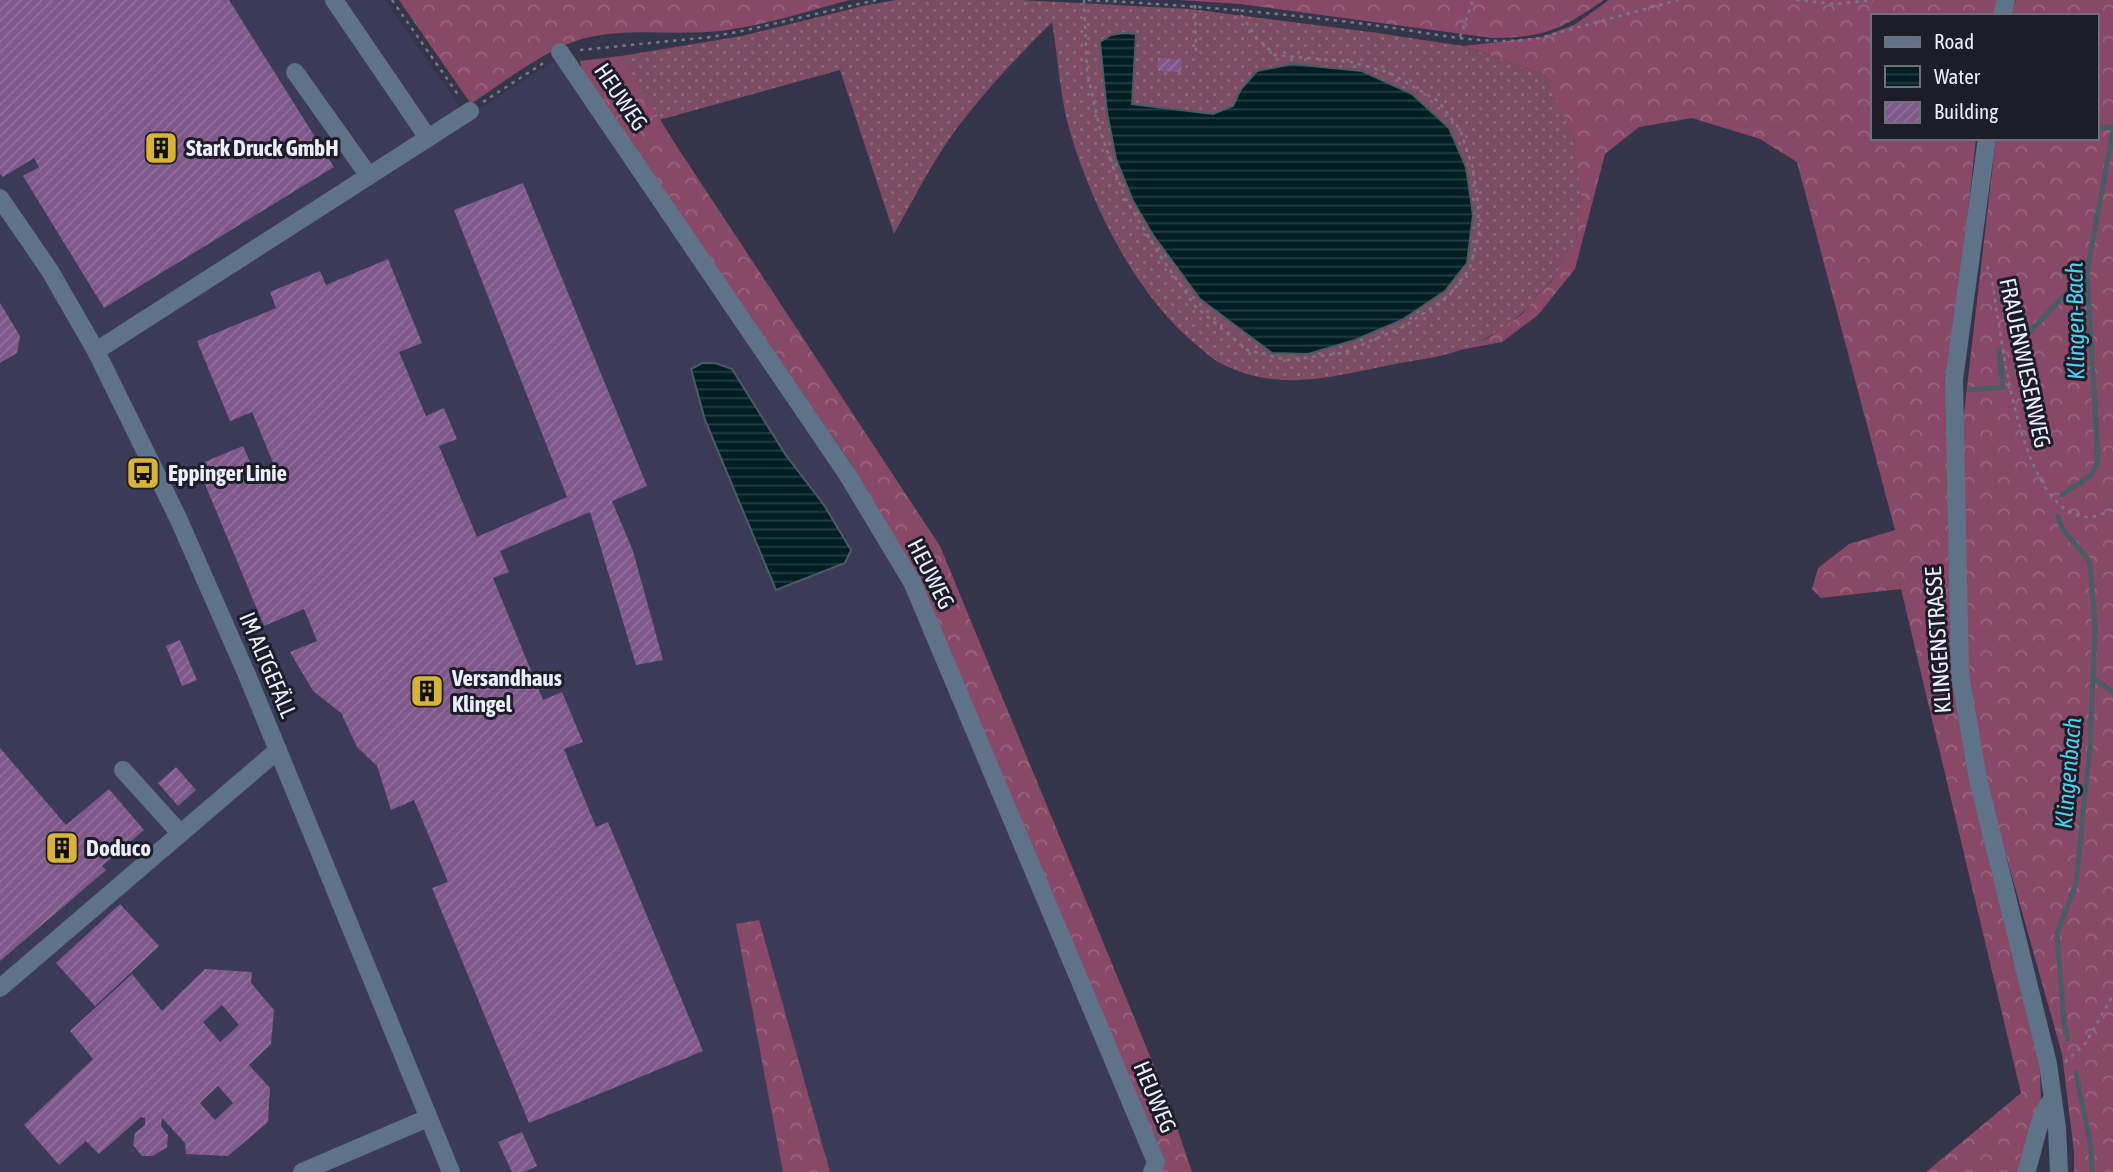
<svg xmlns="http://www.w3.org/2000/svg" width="2113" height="1172" font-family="'Asap Condensed',sans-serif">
<defs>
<pattern id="grass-dots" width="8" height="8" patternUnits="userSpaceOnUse" patternTransform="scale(1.75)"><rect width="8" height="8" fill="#7c4d62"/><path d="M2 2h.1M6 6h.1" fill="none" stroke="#8f6779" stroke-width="1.8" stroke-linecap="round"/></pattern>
<pattern id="forest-crowns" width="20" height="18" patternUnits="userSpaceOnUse" patternTransform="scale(1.75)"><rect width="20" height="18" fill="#874966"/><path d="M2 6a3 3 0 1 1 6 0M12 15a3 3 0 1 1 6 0" fill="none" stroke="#98647d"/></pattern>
<pattern id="water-rules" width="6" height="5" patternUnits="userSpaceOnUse" patternTransform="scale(1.75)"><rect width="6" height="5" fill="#011e24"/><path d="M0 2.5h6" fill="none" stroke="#263f45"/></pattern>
<pattern id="building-hatch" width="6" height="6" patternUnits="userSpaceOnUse" patternTransform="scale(1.75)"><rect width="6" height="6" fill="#7e578b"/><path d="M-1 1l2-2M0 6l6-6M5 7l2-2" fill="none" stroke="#916f9c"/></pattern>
</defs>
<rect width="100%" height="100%" fill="#34344a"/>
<!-- built -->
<polygon fill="#3b3a57" points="0,0 385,0 467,117 559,57 843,475 907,583 1150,1161 1146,1172 0,1172"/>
<!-- grass -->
<path fill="url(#grass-dots)" d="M896,0h124l170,9 188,24 85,13 82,29c9,20 21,41 28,62 7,22 12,79 3,100 -20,51 -63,92 -113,112 -26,10 -57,12 -83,18 -56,12 -106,24 -160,-4 -8,-4 -15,-11 -21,-16 -62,-49 -107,-141 -129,-215 -10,-34 -12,-75 -18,-110 -29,29 -58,59 -84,92 -30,36 -51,79 -74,120l-54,-164 -181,50 -38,-64 121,-20 121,-30z"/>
<!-- forest -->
<g fill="url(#forest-crowns)">
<path d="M399,0h451c-42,11 -87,26 -130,31 -46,5 -93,-4 -138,8 -38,11 -78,43 -111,65z"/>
<path d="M1180,0h424c-42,29 -60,38 -112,38l-252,-34z"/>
<polygon points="1609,0 2001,0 1997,16 1873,16 1873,138 1976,138 1950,379 1954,674 2039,1050 2041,1102 2029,1149 2017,1172 1926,1172 2021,1093 1901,589 1821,598 1812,589 1818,568 1849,544 1895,530 1797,162 1760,139 1692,118 1639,127 1605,154 1575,269 1538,315 1502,342 1459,350 1488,338 1522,314 1552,281 1577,235 1581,196 1574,139 1545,75 1463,46 1542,37 1574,25"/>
<polygon points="2016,0 2113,0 2113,1172 2074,1172 2074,1152 2062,1054 1984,777 1966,680 1962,430 1996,138 2097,138 2097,16 2010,16"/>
<polygon points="621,56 672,139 940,546 1166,1095 1192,1172 1159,1172 1164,1158 916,581 854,468 582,71 580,61"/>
<polygon points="759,920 830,1172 783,1172 736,924"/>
</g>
<!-- water -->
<g fill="url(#water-rules)" stroke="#485c65" stroke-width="2">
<polygon points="1124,33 1136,34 1132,104 1213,114 1233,106 1241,89 1257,71 1292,64 1362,71 1412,94 1449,128 1466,167 1473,215 1467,263 1445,291 1402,320 1355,340 1308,354 1272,353 1200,299 1153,235 1133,201 1116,159 1107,112 1100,42 1111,35"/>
<polygon points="702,363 715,363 732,369 785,454 824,505 851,550 845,563 776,590 705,420 691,369"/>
</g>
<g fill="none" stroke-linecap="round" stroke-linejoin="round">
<!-- stream -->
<g stroke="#485c65" stroke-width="5">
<polyline points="2097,128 2113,127"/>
<polyline points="2015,347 2087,272"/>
<polyline points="1970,390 2003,387 1999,350"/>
<polyline points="2062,495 2091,475 2098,461 2087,272 2113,131"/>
<path d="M2058,516c4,21 23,29 32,48l5,64 -5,118 -14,137 -19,51 7,89 4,16"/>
<polyline points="2093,678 2113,692"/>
<polyline points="2076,1073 2091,1147 2092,1172"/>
</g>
</g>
<!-- building -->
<g fill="url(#building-hatch)" fill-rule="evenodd">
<polygon points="0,0 229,0 334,167 104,308 23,176 39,167 34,158 3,177 0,174"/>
<polygon points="1158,58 1182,60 1181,72 1158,71"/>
<polygon points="523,183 647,486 612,501 633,551 663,660 636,665 590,512 500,551 509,572 493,578 543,700 562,692 583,742 564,749 596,827 608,822 703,1051 529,1123 432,888 448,882 414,800 391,810 377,766 357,747 341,713 313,691 290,652 317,641 304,609 264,626 197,465 243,446 257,478 276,470 252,412 230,421 197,341 276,308 270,292 320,271 326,285 388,259 422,343 399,352 426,416 444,408 457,439 439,446 477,537 567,497 454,210"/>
<polygon points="0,303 20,336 17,353 0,363"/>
<polygon points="180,640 197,680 182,686 166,646"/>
<polygon points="0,748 66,825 109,789 144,830 102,866 106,870 0,961"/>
<polygon points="176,767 196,790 178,806 158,783"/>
<polygon points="120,904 159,946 95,1006 56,963"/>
<path d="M205,969l47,3 -1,11 23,27 -3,34 -22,21 21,23 -2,34 -40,34 -42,-2 -1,-11 -23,-25 -1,8 7,9 -1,12 -14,9h-11l-9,-11 2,-12 10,-8v-7l-4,-1 -42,37 -13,-13 -27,24 -35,-40 69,-66 -23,-28 62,-57 30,37zM222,1005l17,20 -19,17 -17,-20zM218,1086l15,17 -18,17 -15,-17z"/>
<polygon points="522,1132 537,1166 524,1172 512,1172 498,1142"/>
</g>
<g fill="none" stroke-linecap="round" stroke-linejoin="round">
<!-- path -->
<g stroke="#77778b" stroke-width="2.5" stroke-dasharray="3.5 5" stroke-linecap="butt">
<polyline points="392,0 459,96"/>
<polyline points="1084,0 1087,71 1101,134 1125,198 1159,254 1195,306 1247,350 1287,360 1343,353 1405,326 1449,296 1470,268 1479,233 1478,202 1472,165 1460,130 1438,101 1390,73 1351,62 1275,55 1256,37 1237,9"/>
<path d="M1088,0c98,5 195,13 292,26 52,7 106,21 159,12l139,-38"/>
<polyline points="1796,0 1836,4 1873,0"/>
<polyline points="1195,5 1196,51"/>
<polyline points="1460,37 1473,0"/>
<polyline points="580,50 711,37 747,30 876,0"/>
<polyline points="483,102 545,62"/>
<path d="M1987,266c7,14 7,32 10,47 8,48 27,202 91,204 7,1 17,-5 25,-8"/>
<polyline points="2065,1062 2085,1044 2113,995"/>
</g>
<!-- minor -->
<g stroke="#5e7288" stroke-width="18">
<polyline points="334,0 428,138"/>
<polyline points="2002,16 2006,0"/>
<polyline points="560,52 847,474 912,582 1156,1162 1152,1172"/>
<polyline points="295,72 369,176"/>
<polyline points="1987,138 1954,380 1960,674 1978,779 2048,1064 2057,1128 2059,1172"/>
<polyline points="0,198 50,271 96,351 178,518 247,675 451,1172"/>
<polyline points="96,351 470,111"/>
<polyline points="123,770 180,833"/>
<polyline points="0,988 278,750"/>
<polyline points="302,1172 428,1118"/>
<path d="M2026,1172c8,-20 12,-60 27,-73"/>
</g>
</g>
<!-- icons -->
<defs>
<symbol id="building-square" viewBox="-11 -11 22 22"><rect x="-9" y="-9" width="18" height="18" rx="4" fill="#d8b434" stroke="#1d1d27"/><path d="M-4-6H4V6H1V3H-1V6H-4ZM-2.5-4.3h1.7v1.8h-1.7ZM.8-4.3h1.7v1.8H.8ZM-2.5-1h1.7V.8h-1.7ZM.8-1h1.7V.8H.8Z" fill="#111"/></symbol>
<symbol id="bus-square" viewBox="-11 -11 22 22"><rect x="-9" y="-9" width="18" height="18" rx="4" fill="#d8b434" stroke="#1d1d27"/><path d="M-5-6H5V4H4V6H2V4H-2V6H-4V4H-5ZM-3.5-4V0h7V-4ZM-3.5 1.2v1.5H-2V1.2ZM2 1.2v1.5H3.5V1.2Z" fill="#111"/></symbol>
</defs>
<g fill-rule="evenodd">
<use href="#building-square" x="142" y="129" width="38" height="38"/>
<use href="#bus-square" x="124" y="454" width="38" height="38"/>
<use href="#building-square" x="408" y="672" width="38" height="38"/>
<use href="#building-square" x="43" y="829" width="38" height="38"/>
</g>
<g text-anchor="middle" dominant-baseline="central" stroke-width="6" stroke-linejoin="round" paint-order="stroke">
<!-- street labels -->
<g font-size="23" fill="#edeefc" stroke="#1d1d27">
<text transform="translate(621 97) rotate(56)">HEUWEG</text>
<text transform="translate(2025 363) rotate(78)">FRAUENWIESENWEG</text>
<text transform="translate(931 574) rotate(63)">HEUWEG</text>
<text transform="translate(1938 640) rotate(-94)">KLINGENSTRASSE</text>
<text transform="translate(268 665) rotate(67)">IM ALTGEFÄLL</text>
<text transform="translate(1155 1097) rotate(67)">HEUWEG</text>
</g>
<!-- poi labels -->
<g font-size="23" font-weight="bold" fill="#edeefc" stroke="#1d1d27" text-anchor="start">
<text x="186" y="148">Stark Druck GmbH</text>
<text x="168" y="473">Eppinger Linie</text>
<text x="452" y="678">Versandhaus<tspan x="452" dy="26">Klingel</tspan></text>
<text x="86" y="848">Doduco</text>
</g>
<!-- water labels -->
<g font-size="24" font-style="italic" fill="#4dd2f1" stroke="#1d1d27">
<text transform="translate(2075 321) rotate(-91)">Klingen-Bach</text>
<text transform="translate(2068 773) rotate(-85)">Klingenbach</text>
</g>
</g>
<!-- legend -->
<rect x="1871" y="14" width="228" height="126" fill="#1d1d27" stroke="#70717c" stroke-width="2"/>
<rect x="1885" y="37" width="35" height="10" fill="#5e7288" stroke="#70717c" stroke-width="2"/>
<text x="1934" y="49" font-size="21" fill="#edeefc">Road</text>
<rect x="1885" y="66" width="35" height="21" fill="url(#water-rules)" stroke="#70717c" stroke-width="2"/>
<text x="1934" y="84" font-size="21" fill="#edeefc">Water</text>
<rect x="1885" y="102" width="35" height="21" fill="url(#building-hatch)" stroke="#70717c" stroke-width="2"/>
<text x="1934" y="119" font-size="21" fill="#edeefc">Building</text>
</svg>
